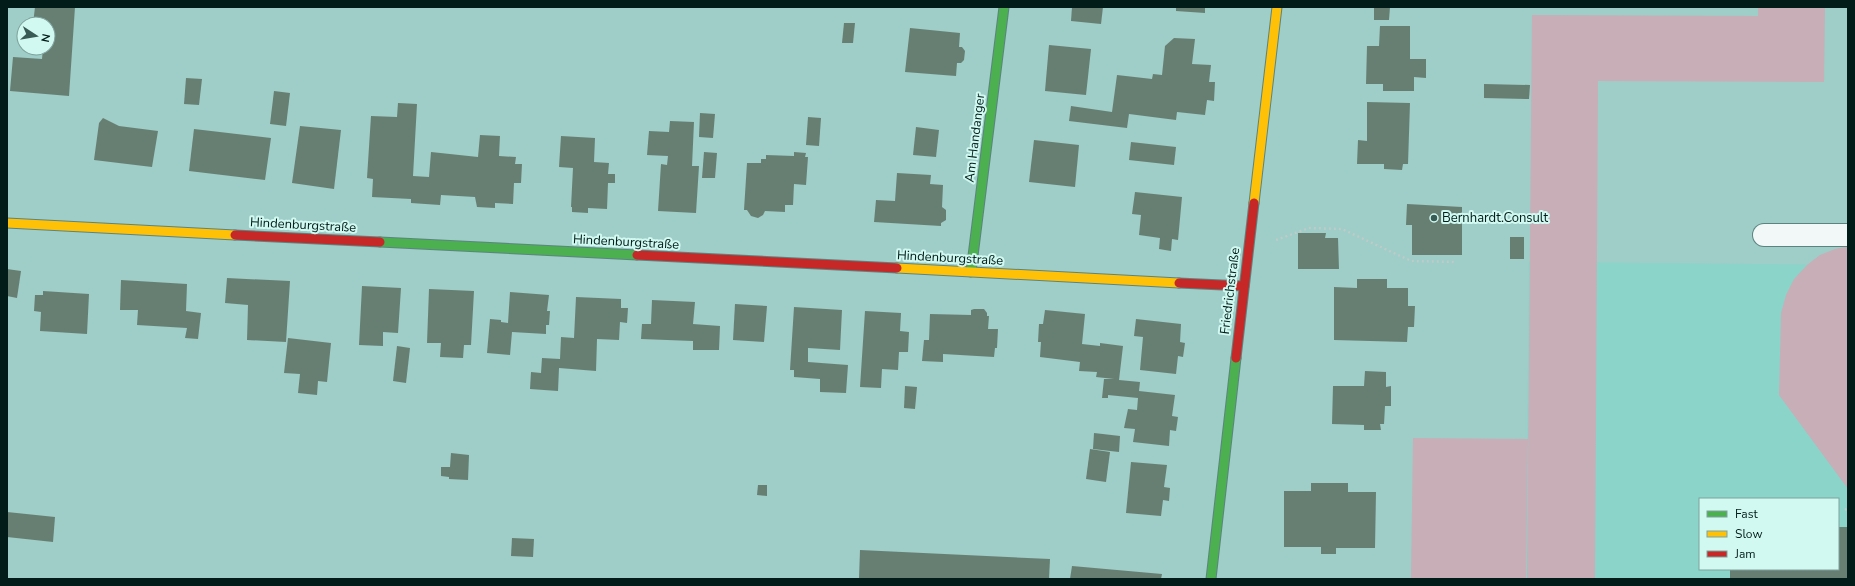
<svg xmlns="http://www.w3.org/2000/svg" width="1855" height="586" font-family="'Nunito Sans',sans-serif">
<rect width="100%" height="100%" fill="#9fcdc7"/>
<!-- built -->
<path fill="#8ad4ca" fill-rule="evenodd" d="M1529,262l319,3v314h-322zM1700,499h138v70h-138z"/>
<!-- green -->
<g fill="#c8aeb7">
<polygon points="1758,7 1825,7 1824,82 1598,81 1595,579 1527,579 1532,15 1758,16"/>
<polygon points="1848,246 1848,489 1779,395 1781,313 1786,295 1794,279 1807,265 1820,255 1835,249"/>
<polygon points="1413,438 1528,439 1526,579 1411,579"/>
</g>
<!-- building -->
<g fill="#677f72">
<polygon points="35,7 75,7 69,96 10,91 13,57 42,59 43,48 48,48 48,24 33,24"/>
<polygon points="1072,7 1103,7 1101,24 1071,21"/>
<polygon points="1176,7 1205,7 1205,13 1176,11"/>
<polygon points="1374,7 1390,7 1389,20 1374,20"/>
<polygon points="844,23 855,23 853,43 842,43"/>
<polygon points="1380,26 1410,26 1410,59 1426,59 1426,78 1414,77 1414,91 1383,91 1383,84 1366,84 1367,46 1379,46"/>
<polygon points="910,28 960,33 959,47 962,47 965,51 964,60 961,63 957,63 956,76 905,72"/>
<polygon points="1174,38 1195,39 1192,64 1211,65 1209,82 1215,82 1214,101 1207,100 1205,115 1177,112 1176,120 1129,114 1127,128 1069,121 1071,106 1112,112 1117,75 1152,79 1153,74 1162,75 1165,46"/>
<polygon points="1049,45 1091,49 1086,95 1045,91"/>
<polygon points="186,78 202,79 199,105 184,104"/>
<polygon points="1484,84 1530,85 1529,99 1484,98"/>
<polygon points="274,91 290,93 286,126 270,124"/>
<polygon points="1367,102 1410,103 1408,164 1403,164 1402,170 1384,169 1384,164 1357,164 1358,140 1367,141"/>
<polygon points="398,103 417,104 413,176 429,177 431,152 478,157 480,135 500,136 499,156 516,157 515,164 522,164 521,183 514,183 513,204 495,203 495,208 477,207 475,197 441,195 440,205 411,203 411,199 372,197 373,179 367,178 371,116 397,117"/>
<polygon points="700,113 715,114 713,138 699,137"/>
<polygon points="808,117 821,118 819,146 806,145"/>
<polygon points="103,118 119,126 158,131 152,167 94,160 99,123"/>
<polygon points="670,121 694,122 692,166 699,166 696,213 658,211 661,164 667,165 668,156 647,155 649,131 669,132"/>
<polygon points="300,126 341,130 334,189 292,183"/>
<polygon points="916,127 939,130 936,157 913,155"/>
<polygon points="194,129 271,138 265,180 189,171"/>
<polygon points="561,136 595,138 594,162 609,163 608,174 615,174 615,183 608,183 607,209 588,208 588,213 572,212 572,207 571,207 573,168 559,167"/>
<polygon points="1034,140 1079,145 1075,187 1029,182"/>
<polygon points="1131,142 1176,147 1174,165 1129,160"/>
<polygon points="704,152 717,153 715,178 702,178"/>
<polygon points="794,152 806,153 805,157 808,157 806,185 794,184 793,205 785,205 785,212 765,211 763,215 758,218 751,216 747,210 744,210 747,163 761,163 761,159 766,159 766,155 794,156"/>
<polygon points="897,173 931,175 930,184 943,185 942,207 946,210 946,220 941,223 941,226 874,222 876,200 895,201"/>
<polygon points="1135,192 1182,197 1178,240 1172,239 1171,251 1159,249 1160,238 1139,235 1141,215 1132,214"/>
<polygon points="1407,204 1462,207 1462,255 1412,255 1412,225 1406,225"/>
<polygon points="1298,233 1326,233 1325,238 1338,238 1339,269 1298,269"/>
<rect x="1510" y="237" width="14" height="22"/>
<polygon points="7,269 21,271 17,298 7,296"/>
<polygon points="227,278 290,281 286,342 247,340 248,305 225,303"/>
<polygon points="1357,279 1387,279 1387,288 1408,288 1408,306 1415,306 1414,327 1408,327 1407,342 1334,340 1334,287 1357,288"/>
<polygon points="121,280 187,284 186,311 201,313 198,339 185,338 187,328 137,325 138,310 120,310"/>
<polygon points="362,286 401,288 398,333 383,332 383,346 359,345"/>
<polygon points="429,289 474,291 471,345 464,345 463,358 440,357 441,343 427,343"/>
<polygon points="43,291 89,294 87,334 40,331 41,312 34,311 35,295 43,295"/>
<polygon points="510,292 549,295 547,311 550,311 549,325 546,325 546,334 512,332 510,355 487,353 490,319 501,320 501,322 508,323"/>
<polygon points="576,297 621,299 621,308 628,308 627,323 620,322 619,340 597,339 596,371 559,368 558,391 530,389 531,372 541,373 542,358 560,359 561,337 574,338"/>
<polygon points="652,300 695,302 693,324 720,326 719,350 693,350 693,341 641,339 642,324 651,324"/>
<polygon points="735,304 767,306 764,342 733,340"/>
<polygon points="794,307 842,310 840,350 808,348 808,362 848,365 846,393 820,392 820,379 794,377 794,370 790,370"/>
<polygon points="974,309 984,309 987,313 987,316 989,316 988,329 998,329 997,348 995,348 994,357 943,354 943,362 922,361 924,340 929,340 930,314 971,315 971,310"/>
<polygon points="1045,310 1085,314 1082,344 1100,346 1100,343 1123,346 1119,380 1140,382 1139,391 1175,395 1172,416 1178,417 1176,431 1170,430 1169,446 1133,442 1135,429 1124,428 1128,409 1137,410 1138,398 1108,395 1108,398 1102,398 1104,379 1114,379 1096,377 1097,372 1079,371 1080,362 1040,357 1041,342 1038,342 1039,324 1043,324"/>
<polygon points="865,311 901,313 900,331 909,332 908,352 899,352 898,370 882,369 881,388 860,387"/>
<polygon points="1136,319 1181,324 1180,342 1185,343 1183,357 1178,356 1176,374 1140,370 1143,337 1134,336"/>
<polygon points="288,338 331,343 327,382 318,381 317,395 298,393 300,374 284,373"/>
<polygon points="397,346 410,348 406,383 393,381"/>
<polygon points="1365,371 1386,372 1386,387 1391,386 1391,406 1385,406 1384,424 1380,424 1381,430 1364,430 1364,425 1332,424 1333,386 1364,386"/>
<polygon points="905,386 917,387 915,409 904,408"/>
<polygon points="1094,433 1120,436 1119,452 1093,449"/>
<polygon points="1090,449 1110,452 1106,482 1086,479"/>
<polygon points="451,453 469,455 468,480 449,479 449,477 441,476 441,467 450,467"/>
<polygon points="1131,462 1167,465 1164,487 1170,488 1169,501 1163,500 1161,516 1126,513"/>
<polygon points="1311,483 1348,483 1348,492 1376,492 1375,548 1336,548 1336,554 1321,554 1321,547 1284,547 1284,491 1311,491"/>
<polygon points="758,485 767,485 767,496 757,495"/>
<polygon points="7,512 55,517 53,542 7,537"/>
<polygon points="1838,527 1848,527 1848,579 1730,579 1730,569 1838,569"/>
<polygon points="512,538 534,539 533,557 511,556"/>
<polygon points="860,550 1050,559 1049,579 859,579"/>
<polygon points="1072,566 1162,574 1161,579 1070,579"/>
</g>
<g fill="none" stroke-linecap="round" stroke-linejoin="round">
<defs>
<polyline id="street" points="1764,235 1848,235"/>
<g id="fast">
<polyline points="380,242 637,255"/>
<polyline points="971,272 1004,7"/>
<polyline points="1211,579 1236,358"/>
</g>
<g id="slow">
<polyline points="1254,203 1277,7"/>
<polyline points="7,223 235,235"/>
<polyline points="897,268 1179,283"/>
</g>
<g id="jam">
<polyline points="235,235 380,242"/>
<polyline points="637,255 897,268"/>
<polyline points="1179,283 1244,286"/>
<polyline points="1236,358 1254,203"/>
</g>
</defs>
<!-- street casing -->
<use href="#street" stroke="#5b8480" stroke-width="24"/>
<!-- fast casing -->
<use href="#fast" stroke="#5b8480" stroke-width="11"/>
<!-- slow casing -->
<use href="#slow" stroke="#5b8480" stroke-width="11"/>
<!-- jam casing -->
<use href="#jam" stroke="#5b8480" stroke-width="11"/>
<!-- path -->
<g stroke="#bdcbc9" stroke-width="2.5" stroke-dasharray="2 3" stroke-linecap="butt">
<polyline points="1276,240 1309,228 1342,229 1411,261 1457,262"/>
<polyline points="1845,510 1848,508"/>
</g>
<!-- street -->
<use href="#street" stroke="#f1f8f7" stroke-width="22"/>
<!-- fast -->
<use href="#fast" stroke="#4caf50" stroke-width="9"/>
<!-- slow -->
<use href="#slow" stroke="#ffc107" stroke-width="9"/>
<!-- jam -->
<use href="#jam" stroke="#c62828" stroke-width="9"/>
</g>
<!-- markers -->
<circle fill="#395b56" stroke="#d1f9f2" stroke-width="1.5" cx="1434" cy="218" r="4"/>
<g text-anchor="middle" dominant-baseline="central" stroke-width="4" stroke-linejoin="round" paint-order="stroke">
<!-- street labels -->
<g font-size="13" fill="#021d19" stroke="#d1f9f2">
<text transform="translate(975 138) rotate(-83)">Am Handanger</text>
<text transform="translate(303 225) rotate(3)">Hindenburgstraße</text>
<text transform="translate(626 242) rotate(3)">Hindenburgstraße</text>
<text transform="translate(950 258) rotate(3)">Hindenburgstraße</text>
<text transform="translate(1230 291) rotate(-83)">Friedrichstraße</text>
</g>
<!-- poi labels -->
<g font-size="13" fill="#021d19" stroke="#d1f9f2" text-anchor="start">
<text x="1442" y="218">Bernhardt.Consult</text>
</g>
</g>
<!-- border -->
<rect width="1855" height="586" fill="none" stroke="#021d19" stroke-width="16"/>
<!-- legend -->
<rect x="1699" y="498" width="140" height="72" fill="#d1f9f2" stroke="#7ea19b"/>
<rect x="1707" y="511" width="20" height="6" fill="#4caf50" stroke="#7ea19b"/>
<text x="1735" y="518" font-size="12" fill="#021d19">Fast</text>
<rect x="1707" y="531" width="20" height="6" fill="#ffc107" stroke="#7ea19b"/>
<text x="1735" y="538" font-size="12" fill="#021d19">Slow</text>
<rect x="1707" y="551" width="20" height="6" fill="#c62828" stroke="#7ea19b"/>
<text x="1735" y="558" font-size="12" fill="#021d19">Jam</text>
<!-- north arrow -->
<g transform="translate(36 36) rotate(102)"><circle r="19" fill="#d1f9f2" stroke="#7ea19b"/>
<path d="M0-3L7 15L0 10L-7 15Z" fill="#395b56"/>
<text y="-6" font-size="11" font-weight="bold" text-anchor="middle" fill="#021d19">N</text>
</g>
</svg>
